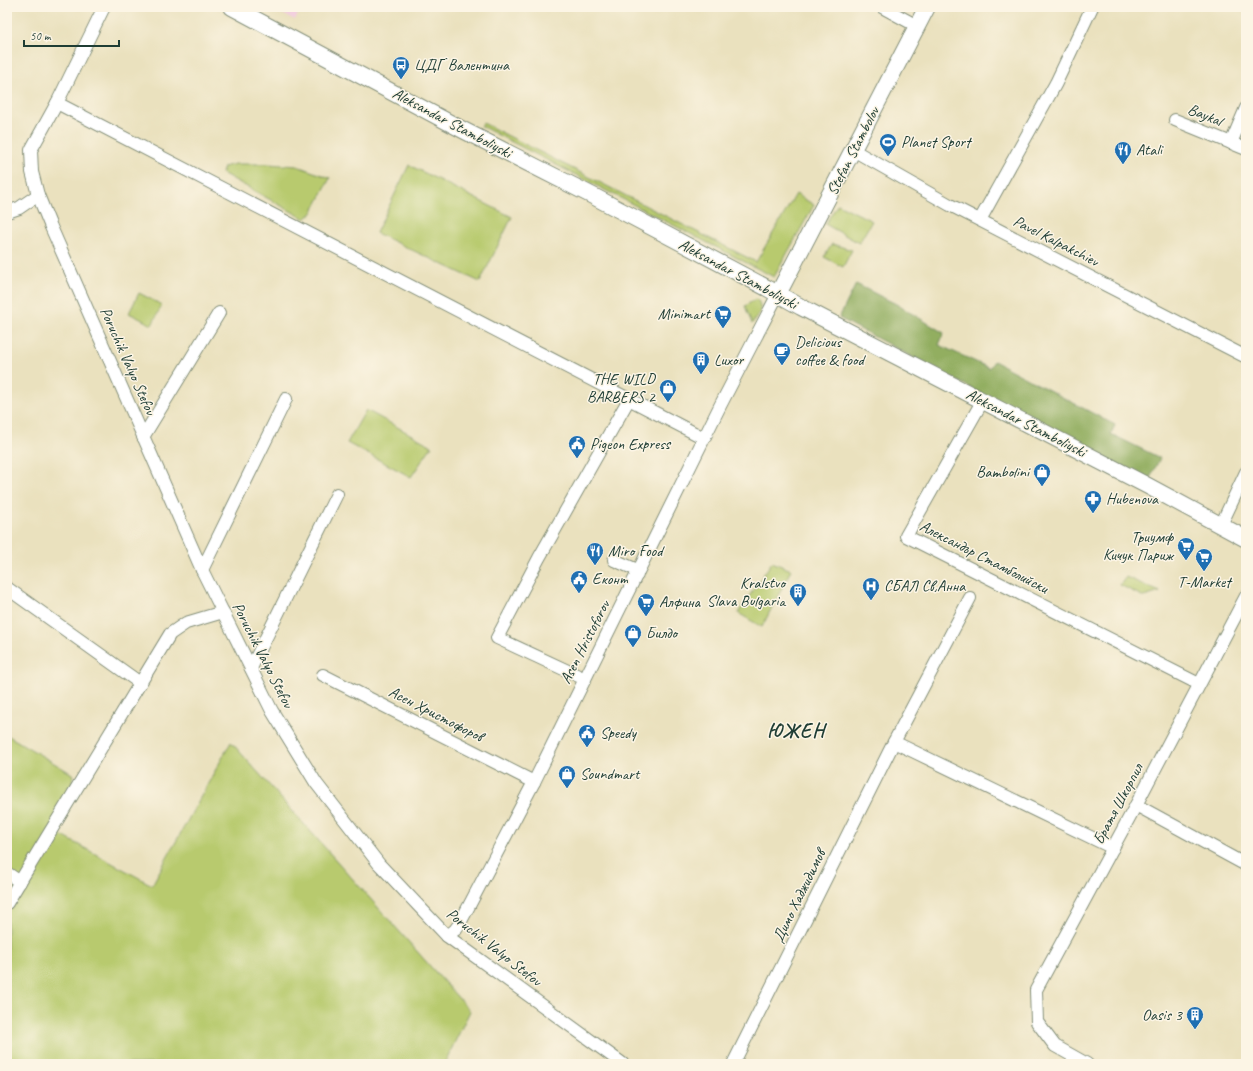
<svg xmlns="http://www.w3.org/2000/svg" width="1253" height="1071" font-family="Caveat,sans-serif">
<rect width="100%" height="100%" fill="#fcf5e5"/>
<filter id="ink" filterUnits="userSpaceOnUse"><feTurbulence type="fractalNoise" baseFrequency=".025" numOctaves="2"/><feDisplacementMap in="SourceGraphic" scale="8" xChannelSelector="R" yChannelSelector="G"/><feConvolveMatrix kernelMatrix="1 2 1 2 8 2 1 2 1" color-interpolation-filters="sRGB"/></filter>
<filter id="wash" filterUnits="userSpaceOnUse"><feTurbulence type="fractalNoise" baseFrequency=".012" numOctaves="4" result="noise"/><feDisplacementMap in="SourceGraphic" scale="16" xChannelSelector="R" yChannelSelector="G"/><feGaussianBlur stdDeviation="0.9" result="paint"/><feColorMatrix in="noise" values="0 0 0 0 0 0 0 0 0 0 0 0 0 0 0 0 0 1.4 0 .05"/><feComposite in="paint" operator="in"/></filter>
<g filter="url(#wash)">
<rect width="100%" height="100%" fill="#eae1be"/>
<!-- built -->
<polygon fill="#f3cfdf" points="269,7 302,7 295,20"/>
<!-- green -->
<g fill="#b8ca6e" stroke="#6c8451">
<polygon points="483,123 756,262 796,194 814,205 774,277 481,126"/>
<polygon points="235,164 268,164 297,166 330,178 312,213 305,219 222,173 224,167"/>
<polygon points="409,165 512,217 480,282 376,233"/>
<polygon points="838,204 872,221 859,243 825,224"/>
<polygon points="832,244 852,250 843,267 824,257"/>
<polygon points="139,293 162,305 152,325 129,313"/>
<polygon points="756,299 759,302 761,311 752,324 745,306"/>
<polygon points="366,410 432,446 411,477 347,443"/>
<polygon points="772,562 791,570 762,627 738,613"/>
<polygon points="1126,577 1160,592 1144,597 1120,585"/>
<polygon points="7,735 74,775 57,833 152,885 231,742 470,1011 444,1064 7,1064"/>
</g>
<!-- forest -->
<polygon fill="#92ae61" stroke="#58764a" points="856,284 896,304 944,333 939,345 989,368 994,361 1115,425 1111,434 1160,458 1148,482 839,318"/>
</g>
<g filter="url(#ink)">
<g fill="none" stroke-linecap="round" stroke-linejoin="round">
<defs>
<g id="minor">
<polyline points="104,7 57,103 31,150 32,172 38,195 51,227 202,570 272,711 316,783 379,864 447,936 623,1064"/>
<polyline points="882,7 917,26"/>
<polyline points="57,103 704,438"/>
<polyline points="1175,120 1246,149"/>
<polyline points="1231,143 1246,108"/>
<polyline points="853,150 950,205 1246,357"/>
<polyline points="7,212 19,208 38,195"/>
<polyline points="980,220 1056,83 1092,7"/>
<polyline points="983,400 906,536 1199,684"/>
<polyline points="143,437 219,313"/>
<polyline points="1221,525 1246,472"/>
<polyline points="614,560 635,569 637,575"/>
<polyline points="202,570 286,399"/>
<polyline points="7,588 140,683"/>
<polyline points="251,668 337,494"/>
<polyline points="323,675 534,782"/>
<polyline points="585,679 497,638 539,558 629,399"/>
<polyline points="894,742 1113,848"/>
<polyline points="1136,805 1246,865"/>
<polyline points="7,873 20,882"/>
<polyline points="7,903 170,634 186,623 223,612"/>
<polyline points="447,936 455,930 460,923 534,782 720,406 778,294"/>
<polyline points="733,1064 894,742 970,598"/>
<polyline points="1087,1064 1055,1046 1037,1022 1036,990 1136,805 1246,596"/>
</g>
<g id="tertiary">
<polyline points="232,7 463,130 595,197 767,288 801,307 1148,486 1246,539"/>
<polyline points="778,294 927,7"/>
</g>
</defs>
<!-- minor casing -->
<use href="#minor" stroke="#848f79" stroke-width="14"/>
<!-- tertiary casing -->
<use href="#tertiary" stroke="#848f79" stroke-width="18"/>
<!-- minor -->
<use href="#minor" stroke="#fff" stroke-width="12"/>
<!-- tertiary -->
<use href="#tertiary" stroke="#fff" stroke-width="16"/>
</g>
</g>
<!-- icons -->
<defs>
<symbol id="bus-pin" viewBox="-11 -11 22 30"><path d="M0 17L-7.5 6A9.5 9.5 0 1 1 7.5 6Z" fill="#1f6fb2" stroke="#fcf5e5"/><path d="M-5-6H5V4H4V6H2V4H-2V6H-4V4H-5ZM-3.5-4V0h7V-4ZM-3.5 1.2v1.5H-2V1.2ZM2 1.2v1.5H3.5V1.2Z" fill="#fff"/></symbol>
<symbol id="stadium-pin" viewBox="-11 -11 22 30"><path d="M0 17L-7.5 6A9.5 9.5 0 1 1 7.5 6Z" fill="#1f6fb2" stroke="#fcf5e5"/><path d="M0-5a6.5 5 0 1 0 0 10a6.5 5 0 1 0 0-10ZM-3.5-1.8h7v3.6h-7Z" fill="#fff"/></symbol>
<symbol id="restaurant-pin" viewBox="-11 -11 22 30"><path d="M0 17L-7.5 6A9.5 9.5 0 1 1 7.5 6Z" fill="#1f6fb2" stroke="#fcf5e5"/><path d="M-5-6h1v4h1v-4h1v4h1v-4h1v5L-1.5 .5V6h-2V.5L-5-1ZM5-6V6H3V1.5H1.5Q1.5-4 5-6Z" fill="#fff"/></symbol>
<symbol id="supermarket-pin" viewBox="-11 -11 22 30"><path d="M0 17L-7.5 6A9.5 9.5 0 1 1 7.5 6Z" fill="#1f6fb2" stroke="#fcf5e5"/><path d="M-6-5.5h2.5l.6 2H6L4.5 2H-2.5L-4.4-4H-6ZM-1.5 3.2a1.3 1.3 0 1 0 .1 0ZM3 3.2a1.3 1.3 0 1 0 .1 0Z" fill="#fff"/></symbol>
<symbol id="cafe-pin" viewBox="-11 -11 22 30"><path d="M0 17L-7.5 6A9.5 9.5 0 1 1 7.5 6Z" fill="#1f6fb2" stroke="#fcf5e5"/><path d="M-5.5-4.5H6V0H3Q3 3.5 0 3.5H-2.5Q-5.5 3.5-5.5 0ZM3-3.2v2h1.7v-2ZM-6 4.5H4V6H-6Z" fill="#fff"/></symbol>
<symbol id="building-pin" viewBox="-11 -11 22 30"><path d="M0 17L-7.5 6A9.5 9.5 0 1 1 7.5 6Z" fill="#1f6fb2" stroke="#fcf5e5"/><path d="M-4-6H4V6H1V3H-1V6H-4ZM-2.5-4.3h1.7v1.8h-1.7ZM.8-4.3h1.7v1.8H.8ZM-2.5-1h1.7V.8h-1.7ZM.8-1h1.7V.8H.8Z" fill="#fff"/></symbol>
<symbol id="shop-pin" viewBox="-11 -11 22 30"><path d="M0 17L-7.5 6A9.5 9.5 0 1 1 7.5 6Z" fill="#1f6fb2" stroke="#fcf5e5"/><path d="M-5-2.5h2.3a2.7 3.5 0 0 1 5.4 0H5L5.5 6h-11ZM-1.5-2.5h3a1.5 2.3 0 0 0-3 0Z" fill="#fff"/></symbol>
<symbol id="civic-pin" viewBox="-11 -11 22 30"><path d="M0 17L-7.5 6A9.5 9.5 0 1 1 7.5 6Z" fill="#1f6fb2" stroke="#fcf5e5"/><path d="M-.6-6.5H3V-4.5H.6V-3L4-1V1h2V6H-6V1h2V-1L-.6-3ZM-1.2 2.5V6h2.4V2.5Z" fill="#fff"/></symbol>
<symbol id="pharmacy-pin" viewBox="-11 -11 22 30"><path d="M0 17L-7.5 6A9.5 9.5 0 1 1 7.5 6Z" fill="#1f6fb2" stroke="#fcf5e5"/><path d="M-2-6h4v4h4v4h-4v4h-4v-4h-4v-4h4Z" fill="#fff"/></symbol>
<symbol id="hospital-pin" viewBox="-11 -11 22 30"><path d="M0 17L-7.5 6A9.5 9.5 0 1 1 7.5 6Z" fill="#1f6fb2" stroke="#fcf5e5"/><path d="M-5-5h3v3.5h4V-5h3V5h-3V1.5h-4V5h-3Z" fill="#fff"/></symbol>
</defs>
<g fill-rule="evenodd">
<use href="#bus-pin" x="391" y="55" width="20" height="27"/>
<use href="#stadium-pin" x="878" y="132" width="20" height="27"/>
<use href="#restaurant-pin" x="1113" y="140" width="20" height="27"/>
<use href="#supermarket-pin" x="713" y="304" width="20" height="27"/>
<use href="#cafe-pin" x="772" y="341" width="20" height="27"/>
<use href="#building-pin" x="691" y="350" width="20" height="27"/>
<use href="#shop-pin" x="658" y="378" width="20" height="27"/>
<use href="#civic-pin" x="567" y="434" width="20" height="27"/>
<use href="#shop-pin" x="1032" y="462" width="20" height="27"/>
<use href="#pharmacy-pin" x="1083" y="489" width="20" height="27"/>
<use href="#supermarket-pin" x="1176" y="536" width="20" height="27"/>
<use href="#restaurant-pin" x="585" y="541" width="20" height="27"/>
<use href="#supermarket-pin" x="1194" y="547" width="20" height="27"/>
<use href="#civic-pin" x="569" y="569" width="20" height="27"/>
<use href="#hospital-pin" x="861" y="576" width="20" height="27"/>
<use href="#building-pin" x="788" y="582" width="20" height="27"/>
<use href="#supermarket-pin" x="636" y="592" width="20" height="27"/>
<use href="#shop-pin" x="623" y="623" width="20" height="27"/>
<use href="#civic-pin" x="577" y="723" width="20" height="27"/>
<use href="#shop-pin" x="557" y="764" width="20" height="27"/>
<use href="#building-pin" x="1185" y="1005" width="20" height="27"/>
</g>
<g text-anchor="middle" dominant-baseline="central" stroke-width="3" stroke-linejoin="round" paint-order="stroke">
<!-- poi labels -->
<g font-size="16" fill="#1f3d34" stroke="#fcf5e5" text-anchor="start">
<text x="414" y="65">ЦДГ Валентина</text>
<text x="901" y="142">Planet Sport</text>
<text x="1136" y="150">Atali</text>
<text x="710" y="314" text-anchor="end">Minimart</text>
<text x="795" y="342">Delicious<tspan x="795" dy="18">coffee &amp; food</tspan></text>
<text x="714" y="360">Luxor</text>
<text x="655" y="379" text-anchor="end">THE WILD<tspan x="655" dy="18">BARBERS 2</tspan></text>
<text x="590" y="444">Pigeon Express</text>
<text x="1029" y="472" text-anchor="end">Bambolini</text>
<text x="1106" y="499">Hubenova</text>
<text x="1173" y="537" text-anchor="end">Триумф<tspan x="1173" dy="18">Кичук Париж</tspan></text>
<text x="608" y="551">Miro Food</text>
<text x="592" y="579">Еконт</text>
<text x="1204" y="582" text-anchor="middle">T-Market</text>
<text x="785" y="583" text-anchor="end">Kralstvo<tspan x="785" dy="18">Slava Bulgaria</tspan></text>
<text x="884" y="586">СБАЛ Св,Анна</text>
<text x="659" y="602">Алфина</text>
<text x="646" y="633">Билдо</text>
<text x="600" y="733">Speedy</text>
<text x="580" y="774">Soundmart</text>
<text x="1182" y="1015" text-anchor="end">Oasis 3</text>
</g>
<!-- street labels -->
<g font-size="16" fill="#1f3d34" stroke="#fcf5e5">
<text transform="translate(1205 115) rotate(22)">Baykal</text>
<text transform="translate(452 123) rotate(28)">Aleksandar Stamboliyski</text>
<text transform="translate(853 151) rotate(-63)">Stefan Stambolov</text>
<text transform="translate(1056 241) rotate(27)">Pavel Kalpakchiev</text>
<text transform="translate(738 274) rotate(28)">Aleksandar Stamboliyski</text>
<text transform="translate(128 361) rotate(66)">Poruchik Valyo Stefov</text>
<text transform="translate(1026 423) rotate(27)">Aleksandar Stamboliyski</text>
<text transform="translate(984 557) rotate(27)">Александър Стамболийски</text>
<text transform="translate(585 642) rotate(-63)">Asen Hristoforov</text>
<text transform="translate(263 655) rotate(63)">Poruchik Valyo Stefov</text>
<text transform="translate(436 714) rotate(27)">Асен Христофоров</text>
<text transform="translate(1118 804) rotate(-62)">Братя Шкорпил</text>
<text transform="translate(799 896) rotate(-64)">Димо Хаджидимов</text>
<text transform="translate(494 947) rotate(38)">Poruchik Valyo Stefov</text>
</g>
<!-- district labels -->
<g font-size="20" font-weight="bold" letter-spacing="1" fill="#1f3d34" stroke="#fcf5e5">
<text x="796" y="730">ЮЖЕН</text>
</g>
</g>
<!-- margin -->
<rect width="1253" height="1071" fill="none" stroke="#fcf5e5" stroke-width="24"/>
<!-- scale -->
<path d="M24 40v6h95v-6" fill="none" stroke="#1f3d34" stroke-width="2"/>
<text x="30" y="40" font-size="12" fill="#1f3d34" stroke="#fcf5e5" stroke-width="3" paint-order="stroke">50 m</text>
</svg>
